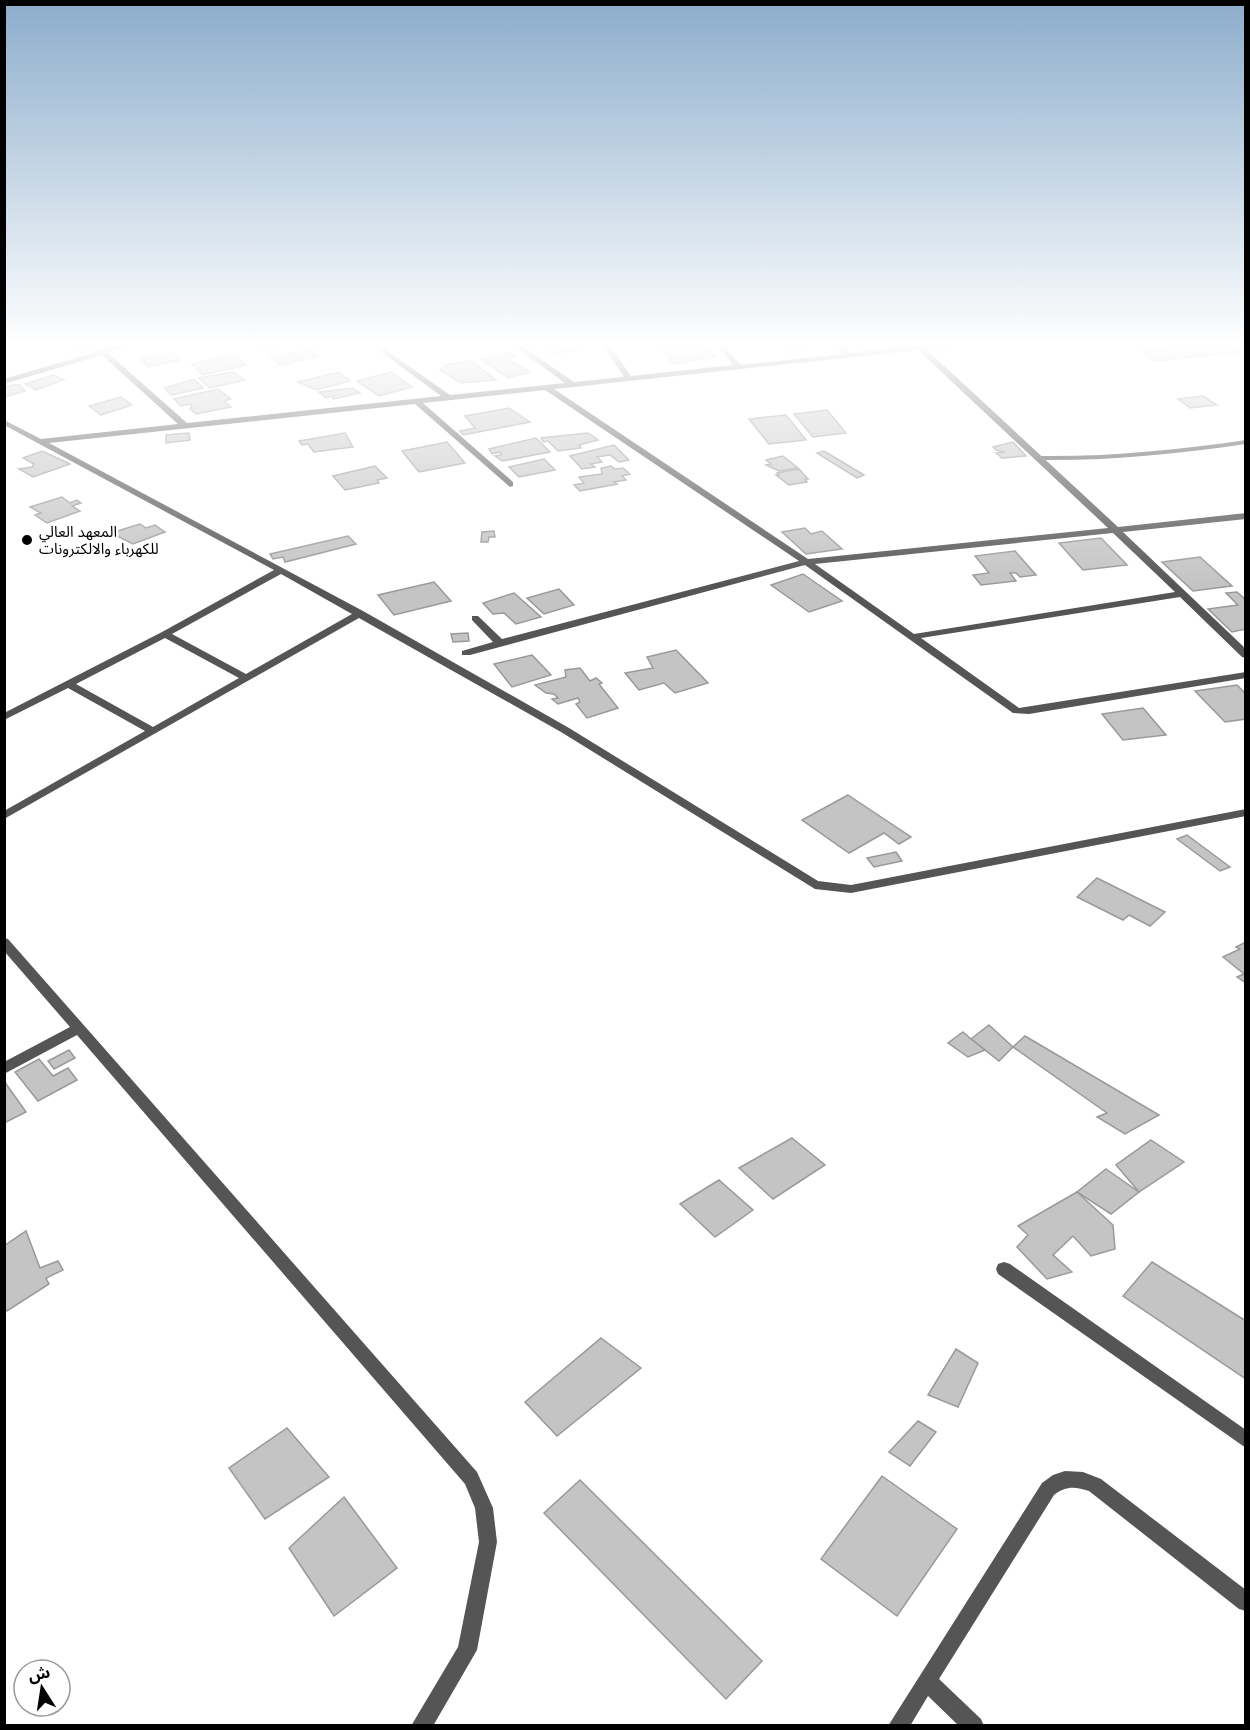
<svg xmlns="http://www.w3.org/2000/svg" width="1250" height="1730" font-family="Lato,'Noto Sans Arabic',sans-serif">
<rect width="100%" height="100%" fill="#fff"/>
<!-- building -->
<g fill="#c4c4c4" stroke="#999" stroke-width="1.5">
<polygon points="77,343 102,343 81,351 68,346"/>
<polygon points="256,343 297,343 266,350"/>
<polygon points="576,343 580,350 550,353 546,344"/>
<polygon points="779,343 824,343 826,345 783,348"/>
<polygon points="1214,343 1227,343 1241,352 1155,361 1140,350"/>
<polygon points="675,344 678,347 704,344 715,357 673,364 659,346"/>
<polygon points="311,350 318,356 301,360 294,354"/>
<polygon points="172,352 180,360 148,367 140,359"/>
<polygon points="291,352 301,360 281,365 270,357"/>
<polygon points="507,352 515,356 507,359 530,372 508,378 481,359"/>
<polygon points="234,354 246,365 203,375 192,364"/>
<polygon points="471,361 496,380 461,383 440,370 446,365"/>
<polygon points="233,372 245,380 210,388 199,378"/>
<polygon points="339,372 350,381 316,390 298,382"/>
<polygon points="391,372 412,387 379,396 357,381"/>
<polygon points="53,375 64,380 36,390 25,384"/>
<polygon points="194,379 203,388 172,395 164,388"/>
<polygon points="12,385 20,385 25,391 4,397 4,387"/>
<polygon points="353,388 360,393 333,399 333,396 326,398 319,392"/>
<polygon points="218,389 231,399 224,401 231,407 196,414 190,409 192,407 190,404 181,406 174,399"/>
<polygon points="1203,396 1217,405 1190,408 1178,399"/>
<polygon points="121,397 132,405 101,415 89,406"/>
<polygon points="509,408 530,422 463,435 460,431 475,428 465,416"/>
<polygon points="827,410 846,433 813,437 794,414"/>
<polygon points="786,415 806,440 769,444 749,419"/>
<polygon points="189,433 190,440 166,443 166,435"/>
<polygon points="345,433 353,447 314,452 308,444 302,445 299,441"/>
<polygon points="588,433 598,440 579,445 581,448 558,451 548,441 543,442 541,438"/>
<polygon points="536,438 550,452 502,461 495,456 501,455 500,452 492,454 489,449"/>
<polygon points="447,442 465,463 419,472 402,451"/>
<polygon points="1013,442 1026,456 1002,458 996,453 1005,452 996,450 993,447"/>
<polygon points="614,445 629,460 619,462 610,455 597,457 602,462 591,464 595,467 582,469 570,456"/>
<polygon points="42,451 70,464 33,477 19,469 32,467 34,464 23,458"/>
<polygon points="824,451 864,475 857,478 817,453"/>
<polygon points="783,456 798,468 779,471 766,465 771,464 766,460"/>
<polygon points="544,459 555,470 519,477 509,467"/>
<polygon points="375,466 387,478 377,480 379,483 345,490 333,476"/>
<polygon points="611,466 615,469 623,468 630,474 622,476 626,480 614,482 617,484 580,491 574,485 584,483 579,477 602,474 601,468"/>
<polygon points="799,469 808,479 805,479 807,482 789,485 776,475 779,475 777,473"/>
<polygon points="62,497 70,503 77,500 81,503 72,506 80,511 47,523 35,515 41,513 30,507"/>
<polygon points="140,524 146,528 155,525 165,532 133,544 111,533"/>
<polygon points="805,528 811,534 822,531 842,549 806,554 782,532"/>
<polygon points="494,531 495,537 489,537 488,542 481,542 482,532"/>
<polygon points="348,536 356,544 285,562 283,557 273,559 270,554"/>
<polygon points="1101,538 1127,565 1083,570 1059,543"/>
<polygon points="1015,551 1036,575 1020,577 1016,573 1010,573 1016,581 981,585 973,575 989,573 975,556"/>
<polygon points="1200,557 1232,586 1193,591 1162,562"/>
<polygon points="803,574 842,601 809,612 771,585"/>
<polygon points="434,582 451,601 394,615 378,595"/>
<polygon points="559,589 574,605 544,614 527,598"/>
<polygon points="1237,592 1246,600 1246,629 1232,632 1208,609 1238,605 1226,593"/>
<polygon points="514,593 541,617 516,624 504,613 493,614 483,603"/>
<polygon points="468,633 469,641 453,642 451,634"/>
<polygon points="676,650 708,683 675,693 664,683 639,690 625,673 653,668 647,657"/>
<polygon points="532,655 551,675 512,687 494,664"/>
<polygon points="580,668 590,681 596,678 602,683 599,684 618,708 587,718 576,704 580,702 578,698 558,704 552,699 558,698 554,694 546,693 535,685 566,677 565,670"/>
<polygon points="1237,685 1246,694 1246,719 1225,722 1195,691"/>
<polygon points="1143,708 1166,735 1123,740 1102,714"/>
<polygon points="848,795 911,837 899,844 884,833 849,853 802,820"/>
<polygon points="1187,835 1230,867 1220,871 1177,839"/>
<polygon points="896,852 902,861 874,867 867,858"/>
<polygon points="1097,878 1165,912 1150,926 1129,915 1123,920 1077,897"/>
<polygon points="1246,942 1246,983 1237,977 1244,974 1223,957 1240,949 1236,947"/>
<polygon points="989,1025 1013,1047 999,1061 971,1039"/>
<polygon points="963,1032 971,1039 985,1050 968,1057 948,1043"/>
<polygon points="1025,1036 1159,1115 1125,1134 1097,1117 1107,1113 1013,1047"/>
<polygon points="69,1050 75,1058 54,1069 48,1061"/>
<polygon points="39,1059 53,1076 68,1068 77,1080 38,1101 15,1072"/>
<polygon points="4,1081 26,1112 4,1123"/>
<polygon points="792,1138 825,1165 773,1199 739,1168"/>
<polygon points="1151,1140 1184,1162 1139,1192 1116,1165"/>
<polygon points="1106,1169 1139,1192 1111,1214 1077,1192"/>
<polygon points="719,1180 753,1210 715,1237 680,1204"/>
<polygon points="1077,1192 1113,1225 1115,1249 1091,1256 1073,1236 1053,1255 1072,1272 1047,1279 1017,1247 1028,1235 1018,1226"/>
<polygon points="26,1231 40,1268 58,1261 63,1270 46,1278 49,1284 7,1311 4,1307 4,1246"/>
<polygon points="1152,1262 1246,1321 1246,1379 1123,1296"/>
<polygon points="601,1338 641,1368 557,1436 525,1402"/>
<polygon points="956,1349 978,1363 958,1407 928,1395"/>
<polygon points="918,1421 936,1432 910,1466 889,1452"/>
<polygon points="287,1428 329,1477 265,1519 229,1468"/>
<polygon points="882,1476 957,1529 897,1616 821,1559"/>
<polygon points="580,1480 762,1661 726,1699 544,1513"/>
<polygon points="344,1497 397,1568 334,1616 289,1548"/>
</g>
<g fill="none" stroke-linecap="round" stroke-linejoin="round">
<!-- lane -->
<path fill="#555" fill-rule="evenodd" d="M1246,440v4c-70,10 -138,17 -208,16l-4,-2 4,-2c70,1 138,-6 208,-16z"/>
<!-- street -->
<g fill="#555" fill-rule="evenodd">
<path d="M126,343h10l-28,10 79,70 254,-27 -72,-53h7l74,52 115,-12 -55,-40h7l57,39 50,-5 -22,-34h6l23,33 102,-11 -17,-22h6l18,22 103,-11 -9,-11h7l9,10 69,-8 48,-2 -3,2 -38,4 192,178 128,-14v6l-123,13 123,117v9l-4,-1 -62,-60 -259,41 98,70 227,-36v6l-217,36 -16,-1 -208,-148 -335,90h-8v-4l31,-9 -21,-22v-4h6l24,23 297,-78 -254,-171 -122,13 90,79v4l-3,1 -95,-83 -366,39 314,168 206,117 249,153 33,4 395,-76v7l-395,77 -36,-4 -254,-157 -202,-114 -355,201v-8l141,-80 -77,-43 -64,32v-7l158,-81 112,-62 -270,-145v-5l37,19 137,-15 -76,-69 -98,29v-5zM918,350l190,178 -300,31 -254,-170zM1113,533l62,59 -261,42 -99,-70zM281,574l71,40 -106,60 -74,-40zM165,638l74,40 -86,49 -77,-43z"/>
<polygon points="4,938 8,939 477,1472 493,1508 497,1542 477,1650 433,1726 411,1726 458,1647 479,1542 475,1508 465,1484 77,1035 4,1074 4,1062 70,1027 4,951"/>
<polygon points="1004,1262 1010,1264 1246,1430 1246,1448 998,1274 996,1269 998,1264"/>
<path d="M1065,1471l18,1 18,7 145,111v21l-7,-2 -150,-118c-14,-5 -24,-5 -35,4l-115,184 42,40 3,7h-25l-31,-30 -18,30h-22l154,-243 11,-8z"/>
</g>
</g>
<!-- sky -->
<linearGradient id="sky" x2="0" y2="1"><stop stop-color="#8cadcc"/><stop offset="0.59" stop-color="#fff"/><stop offset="1" stop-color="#fff" stop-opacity="0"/></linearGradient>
<rect width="1250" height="585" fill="url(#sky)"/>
<!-- markers -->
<circle fill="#000" stroke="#fff" stroke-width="2" cx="27" cy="540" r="6"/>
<g text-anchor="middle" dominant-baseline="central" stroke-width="4.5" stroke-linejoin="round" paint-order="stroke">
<!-- far-poi labels -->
<g font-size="15" fill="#000" stroke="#fff" text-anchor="start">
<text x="39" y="531">المعهد العالي<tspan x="39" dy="17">للكهرباء والالكترونات</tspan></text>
</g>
</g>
<!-- border -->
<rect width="1250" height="1730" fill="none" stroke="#000000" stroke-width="12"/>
<!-- north arrow -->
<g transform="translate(42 1688) rotate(348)"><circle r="28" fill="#ffffff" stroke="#999999" stroke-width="1.5"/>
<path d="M0-4.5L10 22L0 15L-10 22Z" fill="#000000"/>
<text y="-9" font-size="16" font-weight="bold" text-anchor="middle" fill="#000000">ش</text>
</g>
</svg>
